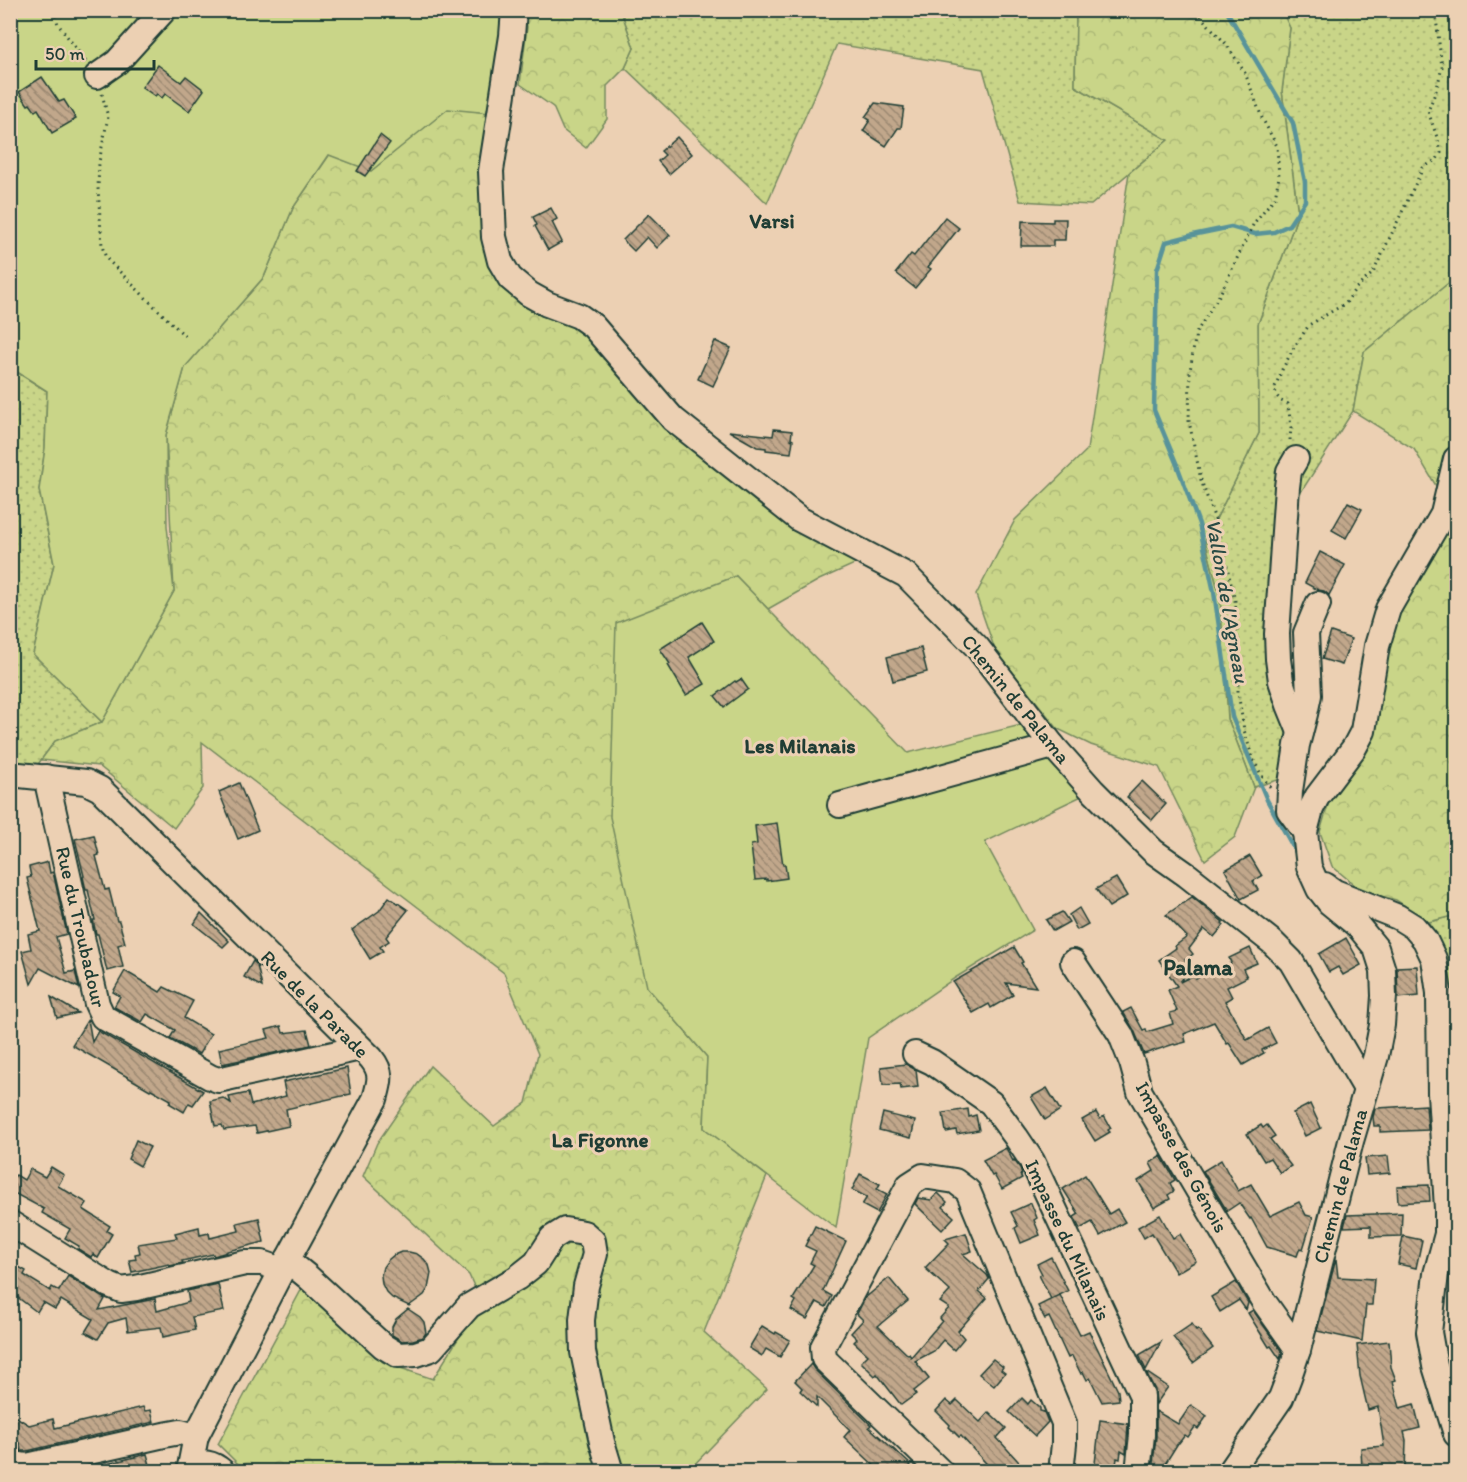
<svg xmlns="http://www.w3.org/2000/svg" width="1467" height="1482" font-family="Itim,sans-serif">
<defs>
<pattern id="grass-dots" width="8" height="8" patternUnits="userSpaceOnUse" patternTransform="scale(1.5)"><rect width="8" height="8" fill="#c9d588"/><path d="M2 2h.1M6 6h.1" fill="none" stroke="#acb876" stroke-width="1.8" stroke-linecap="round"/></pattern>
<pattern id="forest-crowns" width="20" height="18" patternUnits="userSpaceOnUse" patternTransform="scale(1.5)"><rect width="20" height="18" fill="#c9d588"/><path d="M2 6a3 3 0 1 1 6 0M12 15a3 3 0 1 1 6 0" fill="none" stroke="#acb876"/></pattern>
<pattern id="building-back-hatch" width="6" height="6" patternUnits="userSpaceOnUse" patternTransform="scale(1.5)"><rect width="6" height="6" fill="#c1a78b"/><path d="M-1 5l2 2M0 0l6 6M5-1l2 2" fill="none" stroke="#9c8972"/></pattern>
</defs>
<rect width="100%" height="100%" fill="#ecd0b3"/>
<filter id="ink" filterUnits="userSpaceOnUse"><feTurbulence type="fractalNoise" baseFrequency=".0167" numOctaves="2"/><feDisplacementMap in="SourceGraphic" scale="12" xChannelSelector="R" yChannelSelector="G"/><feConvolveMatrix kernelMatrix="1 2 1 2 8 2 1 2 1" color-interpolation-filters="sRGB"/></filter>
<g filter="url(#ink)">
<!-- grass -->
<g fill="url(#grass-dots)" stroke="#74895e" stroke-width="1.5">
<polygon points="621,11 1076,11 1075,86 1168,140 1091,205 1020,201 983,69 837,44 767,203 625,68 634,48"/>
<polygon points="1282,11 1456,11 1456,277 1364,352 1353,411 1290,509 1271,674 1290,728 1278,780 1254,787 1228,719 1220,597 1205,541 1259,433 1258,324 1298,214 1282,91 1290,28"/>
<polygon points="10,368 47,391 45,448 39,490 54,564 33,654 102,722 55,741 25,782 10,781"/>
<polygon points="1456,915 1456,1004 1448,1005 1444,968 1429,922"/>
</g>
<!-- forest -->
<g fill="url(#forest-crowns)" stroke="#74895e" stroke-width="1.5">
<polygon points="525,11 621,11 634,48 625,68 607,86 607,119 586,148 563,130 553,107 520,84 527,27"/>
<polygon points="1076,11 1282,11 1290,28 1282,91 1298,214 1258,324 1259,433 1205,541 1220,597 1228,719 1254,787 1235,837 1205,860 1159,767 1091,745 1058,729 995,650 976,595 1015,520 1087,450 1129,173 1168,140 1075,86"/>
<polygon points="448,108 490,113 496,275 562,318 597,343 668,431 793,528 859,562 819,580 768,609 736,576 647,987 707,1057 704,1128 767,1176 704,1332 767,1389 688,1471 245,1471 218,1444 305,1283 383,1362 433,1379 481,1302 469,1275 363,1176 377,1143 430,1066 494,1126 526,1103 538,1054 504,973 202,742 203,788 174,828 99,766 41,760 55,741 102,722 174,591 166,435 185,367 264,277 293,208 330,154 371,171"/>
<polygon points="1456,277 1456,915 1429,922 1396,900 1362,891 1332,866 1320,832 1330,798 1386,649 1399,611 1453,514 1414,449 1353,411 1364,352"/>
</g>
<!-- pitch -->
<g fill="#c9d588" stroke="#74895e" stroke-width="1.5">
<polygon points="505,10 490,113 448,109 371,171 329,155 293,208 264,277 185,367 166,435 167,526 174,591 102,722 33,654 54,564 39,490 45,448 47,391 11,368 10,11"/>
<polygon points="736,576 908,753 1025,724 1048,751 1088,793 985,842 1033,930 955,978 868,1038 836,1228 704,1128 707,1057 647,987 610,817 616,623"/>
</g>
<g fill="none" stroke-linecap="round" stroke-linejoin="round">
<!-- stream -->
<polyline stroke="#59939a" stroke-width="4.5" points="1226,10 1293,123 1305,182 1305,201 1289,225 1274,232 1255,234 1231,227 1197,234 1166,242 1157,270 1154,410 1177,465 1199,524 1214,592 1232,717 1267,800 1298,856"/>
</g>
<!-- building -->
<g fill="url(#building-back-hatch)" stroke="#1f3d34" stroke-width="1.5">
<polygon points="158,65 181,82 186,76 204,90 189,111 165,94 162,98 157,94 155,96 142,87"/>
<polygon points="42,77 59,102 64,100 76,119 52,133 38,109 35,111 30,104 28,105 19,92"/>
<polygon points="875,103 904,107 901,128 898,128 886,146 863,131 870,120 865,117"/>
<polygon points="380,135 390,143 365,176 357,171"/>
<polygon points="677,137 692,154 669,174 658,161 665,155 661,151"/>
<polygon points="551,208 557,219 552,222 562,242 548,250 535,226 537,225 533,217"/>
<polygon points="649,214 670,235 657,248 647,237 634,251 623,240"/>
<polygon points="945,217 959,228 928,267 931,269 915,288 896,273 911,254 914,256"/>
<polygon points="1053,219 1066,219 1065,240 1053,240 1053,246 1021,246 1022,221 1053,222"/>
<polygon points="715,341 731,348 713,386 698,379"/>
<polygon points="774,429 792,431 791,439 793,440 791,453 766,450 766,448 757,447 729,431 773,436"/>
<polygon points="1348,502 1362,509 1346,538 1332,530"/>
<polygon points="1320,552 1345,565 1329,595 1324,591 1318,590 1305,583"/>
<polygon points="702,622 714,641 689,657 705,684 686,695 668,665 670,664 660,649"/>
<polygon points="1331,632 1351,639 1342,665 1322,659"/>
<polygon points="921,648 927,672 893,681 887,657"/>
<polygon points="741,679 748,689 724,707 715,696 735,681 736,682"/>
<polygon points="1142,781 1166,804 1152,820 1127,797"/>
<polygon points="239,783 258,830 238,839 219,792"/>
<polygon points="777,823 783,865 785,865 787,878 767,881 767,879 755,880 751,845 757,844 755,826"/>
<polygon points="94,835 99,855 96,856 105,890 109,889 117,921 119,921 125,943 118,945 123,967 107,971 98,934 96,934 93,920 95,920 88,890 86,890 83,877 84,876 75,839"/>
<polygon points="1250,856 1262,876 1253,881 1258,890 1241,899 1225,870"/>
<polygon points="48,862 50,873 53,872 67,934 56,937 66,973 75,971 79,988 40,968 31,984 22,951 31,949 28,934 40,931 27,878 31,877 29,867"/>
<polygon points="1116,878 1127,896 1109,907 1096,889"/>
<polygon points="389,897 408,910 386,937 389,941 380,947 383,951 370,959 352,930 379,911"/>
<polygon points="1192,897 1223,922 1222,923 1224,925 1214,937 1204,929 1189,949 1193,954 1185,960 1190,969 1180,982 1194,975 1196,978 1209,974 1231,963 1229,958 1250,948 1257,963 1243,969 1247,977 1227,987 1232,997 1225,1001 1247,1040 1268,1028 1276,1043 1262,1050 1264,1053 1243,1065 1229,1043 1227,1044 1214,1022 1184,1034 1186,1042 1175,1045 1174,1044 1144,1054 1134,1030 1123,1012 1131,1008 1143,1030 1146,1029 1147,1032 1173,1024 1170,1013 1177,1011 1168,990 1177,986 1159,960 1176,948 1175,946 1187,937 1166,915"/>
<polygon points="1079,908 1088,924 1077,930 1069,915"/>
<polygon points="1062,912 1069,922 1053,931 1046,920"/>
<polygon points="201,913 229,941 223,947 194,924"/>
<polygon points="1346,938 1361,965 1343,975 1338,967 1329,972 1319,954"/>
<polygon points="1014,947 1023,962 1021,963 1036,987 1006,983 1013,995 991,1008 989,1004 973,1013 953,982"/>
<polygon points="253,961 257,965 262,987 244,977"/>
<polygon points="1417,966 1419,996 1398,998 1397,967"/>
<polygon points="125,971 160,992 164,987 193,1001 184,1018 211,1034 199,1054 170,1038 175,1030 147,1014 142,1022 114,1007 120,996 113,992"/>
<polygon points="51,997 78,1013 57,1018"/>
<polygon points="88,1019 92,1042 98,1031 203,1091 193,1105 189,1103 184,1112 169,1103 171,1100 151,1089 150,1090 72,1045"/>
<polygon points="281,1026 283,1033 307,1030 311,1045 222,1064 219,1049 269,1038 266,1030"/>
<polygon points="906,1064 916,1070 918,1087 901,1089 900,1084 883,1085 881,1067"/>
<polygon points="347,1068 351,1094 286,1109 289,1126 257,1133 255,1126 224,1130 222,1125 215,1126 210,1101 223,1098 231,1103 229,1097 248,1093 251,1105 286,1096 283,1082"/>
<polygon points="1047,1088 1060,1110 1045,1120 1031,1097"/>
<polygon points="1310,1104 1321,1128 1305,1136 1293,1113"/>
<polygon points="1426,1105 1428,1130 1380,1132 1380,1126 1374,1126 1373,1117 1375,1109 1378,1108"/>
<polygon points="968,1109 969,1117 976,1115 979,1130 957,1134 956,1130 946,1132 943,1113"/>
<polygon points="1096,1112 1100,1119 1104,1116 1111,1128 1108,1130 1110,1132 1095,1141 1082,1120"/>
<polygon points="883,1113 915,1121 911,1138 879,1130"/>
<polygon points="1261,1125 1263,1128 1267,1125 1275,1136 1270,1139 1291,1166 1280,1173 1270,1158 1264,1161 1247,1134"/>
<polygon points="136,1140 150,1147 140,1166 128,1159"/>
<polygon points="1006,1148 1013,1161 1014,1160 1020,1168 1022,1174 1020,1175 1022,1178 1002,1189 994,1175 992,1176 983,1160"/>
<polygon points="1161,1156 1175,1180 1170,1183 1174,1191 1168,1195 1170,1199 1154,1208 1138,1181 1154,1171 1150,1163"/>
<polygon points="1388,1156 1390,1173 1367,1175 1365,1158"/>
<polygon points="1221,1160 1238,1191 1251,1184 1270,1216 1299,1202 1306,1215 1313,1217 1303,1249 1300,1248 1297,1256 1267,1247 1251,1218 1250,1219 1239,1203 1227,1211 1203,1171"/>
<polygon points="51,1167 64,1175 58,1186 87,1203 83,1209 110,1226 107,1231 112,1234 98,1258 93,1254 91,1257 78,1249 79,1246 65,1238 70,1229 42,1213 44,1209 10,1191 10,1180 16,1175 24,1180 30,1169 45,1177"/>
<polygon points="860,1174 880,1184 877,1189 887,1194 877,1213 862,1205 867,1197 852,1190"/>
<polygon points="1085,1175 1109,1214 1117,1209 1125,1222 1100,1236 1092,1222 1080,1229 1074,1217 1079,1214 1063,1189"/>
<polygon points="1429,1185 1430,1201 1398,1203 1397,1186"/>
<polygon points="938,1193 947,1202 943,1207 954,1217 942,1230 915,1204 918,1198 931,1200"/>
<polygon points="1031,1203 1037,1218 1034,1220 1040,1235 1021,1243 1015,1228 1018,1226 1011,1212"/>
<polygon points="1402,1213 1401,1236 1371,1237 1371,1226 1344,1227 1347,1215"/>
<polygon points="1160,1215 1173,1238 1180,1234 1196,1261 1176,1273 1152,1233 1144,1238 1138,1227"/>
<polygon points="259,1218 264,1242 227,1251 227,1252 214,1256 213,1254 182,1261 183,1263 170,1266 169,1264 132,1272 129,1260 136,1259 135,1254 140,1253 138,1244 177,1238 175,1233 199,1227 200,1235 209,1233 210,1238 239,1231 237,1223"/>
<polygon points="815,1226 846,1241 823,1291 832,1296 826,1307 817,1302 807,1319 791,1310 796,1301 793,1299 814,1265 810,1263 816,1251 805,1246"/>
<polygon points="966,1233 972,1251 963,1254 987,1275 989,1279 979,1291 987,1298 958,1331 964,1338 954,1350 943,1340 934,1351 915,1361 929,1379 914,1391 916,1394 901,1405 877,1374 875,1376 861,1362 868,1355 854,1342 857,1339 851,1333 863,1320 857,1314 865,1298 889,1278 908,1301 878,1326 908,1355 909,1354 911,1357 942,1321 940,1318 949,1308 940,1302 950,1291 925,1268 949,1243 945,1239"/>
<polygon points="1403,1236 1422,1240 1416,1268 1398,1264"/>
<polygon points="401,1252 409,1252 417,1254 424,1259 429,1265 431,1273 428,1289 424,1295 409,1306 392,1298 386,1292 382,1284 381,1275 383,1267 388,1260 394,1255"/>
<polygon points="1051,1257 1068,1291 1051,1299 1039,1275 1042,1274 1037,1264"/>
<polygon points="1336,1259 1338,1277 1374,1279 1372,1305 1366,1305 1362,1341 1317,1331"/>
<polygon points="10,1262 26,1271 24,1275 50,1291 52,1287 59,1291 68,1276 105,1299 99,1310 155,1299 157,1311 189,1302 187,1291 218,1284 224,1311 192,1317 195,1330 163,1337 161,1327 128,1331 126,1318 108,1323 98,1339 85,1332 93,1319 61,1300 55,1309 43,1302 37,1312 13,1294 10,1299"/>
<polygon points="1236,1282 1248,1303 1246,1310 1239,1300 1220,1312 1211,1297"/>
<polygon points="1060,1295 1080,1335 1089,1331 1118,1391 1119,1400 1102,1402 1090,1378 1087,1380 1083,1372 1081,1374 1072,1356 1068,1358 1049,1317 1045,1319 1038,1306"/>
<polygon points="408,1309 420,1317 424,1322 426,1333 423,1337 413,1340 402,1341 392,1335 392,1327 396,1319"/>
<polygon points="1253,1310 1282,1352 1280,1359 1271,1346 1269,1347 1248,1313"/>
<polygon points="1192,1324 1196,1330 1198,1329 1213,1348 1193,1363 1173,1337"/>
<polygon points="762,1326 775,1334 776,1332 790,1340 780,1357 766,1349 762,1356 749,1348"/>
<polygon points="1389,1341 1391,1367 1396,1380 1393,1381 1400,1408 1414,1404 1420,1428 1404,1432 1406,1440 1405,1472 1377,1472 1377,1470 1362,1470 1361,1448 1384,1446 1378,1407 1368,1410 1360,1376 1357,1345"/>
<polygon points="1161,1342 1146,1370 1139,1355"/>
<polygon points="993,1359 1003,1367 1001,1370 1005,1373 994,1386 979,1374"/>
<polygon points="811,1364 814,1369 871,1425 869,1427 911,1465 904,1472 881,1472 844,1437 850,1430 817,1397 817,1407 800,1391 802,1388 795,1381"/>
<polygon points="1146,1372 1168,1387 1156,1404 1155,1390"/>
<polygon points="1022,1398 1028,1404 1031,1400 1038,1406 1040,1408 1040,1411 1044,1412 1048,1422 1035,1436 1009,1412"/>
<polygon points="946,1400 952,1405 957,1400 980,1422 989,1412 1006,1428 997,1438 1028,1472 994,1472 961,1436 959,1437 949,1427 950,1425 936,1411"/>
<polygon points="1191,1405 1207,1416 1198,1429 1195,1427 1188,1437 1185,1435 1179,1443 1178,1443 1160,1472 1152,1472 1156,1437 1156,1411 1178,1424"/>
<polygon points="143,1407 145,1411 151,1410 154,1422 27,1451 21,1451 20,1443 15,1444 10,1426 10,1413 29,1425 53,1419 55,1428"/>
<polygon points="1100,1420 1128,1424 1126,1454 1121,1451 1120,1459 1117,1458 1115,1472 1094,1472"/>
<polygon points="147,1454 152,1472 91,1472 91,1468"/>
</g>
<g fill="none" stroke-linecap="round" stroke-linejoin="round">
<defs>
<g id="minor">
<polyline points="514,10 512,36 491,171 494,237 500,261 510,278 529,294 547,304 579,316 593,326 673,419 799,519 906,575 977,647 1053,746 1093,791 1153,851 1187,875 1272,942 1291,961 1366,1089"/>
<polyline points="97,76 117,62 164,10"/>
<polyline points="1296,459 1289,471 1287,487 1277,634 1278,659 1281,681 1289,705 1300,732"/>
<path d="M10,774l76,8 14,7 271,269c12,15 9,23 4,41l-93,171 -86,166 -7,36"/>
<polyline points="46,777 97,1004 103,1017 210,1077 218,1080 360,1048"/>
<polyline points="840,805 1053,746"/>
<polyline points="1305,832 1289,810 1290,791 1297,745 1305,714 1309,695 1306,633 1318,604"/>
<polyline points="1325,885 1335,892 1398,917 1414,927 1425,940 1434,959 1439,993 1440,1093 1447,1209 1447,1234 1436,1274 1429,1332 1435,1366 1456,1434"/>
<polyline points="1073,962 1121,1035 1132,1063 1140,1092 1264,1302 1298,1350"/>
<polyline points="915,1054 932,1062 991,1103 1016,1137 1032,1161 1142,1396 1142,1435 1138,1472"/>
<polyline points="10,1223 109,1285 121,1290 136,1288 245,1263 262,1263 282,1270"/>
<polyline points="287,1260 308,1277 383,1346 398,1355 416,1354 431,1349 469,1306 517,1278 536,1263 552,1238 565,1230 584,1233 593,1241 595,1254 586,1286 582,1320 583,1352 602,1442 611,1472"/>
<polyline points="10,1461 15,1464 27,1466 164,1435 180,1432 196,1436"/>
<path d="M190,1467c14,-6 22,-5 33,5"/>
<polyline points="941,1472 824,1359 823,1347 909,1185 923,1176 955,1181 968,1191 1064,1423 1064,1444 1061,1472"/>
<polyline points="1230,1472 1281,1398 1289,1377 1298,1350 1351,1141 1376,1056 1382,1025 1384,996 1383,970 1376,948 1358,926 1330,903 1319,889 1309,867 1305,832 1311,809 1317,797 1354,748 1363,731 1377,646 1388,609 1443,514 1456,459"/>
</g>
</defs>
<!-- minor casing -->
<use href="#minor" stroke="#1f3d34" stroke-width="28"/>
<!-- path -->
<g stroke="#1f3d34" stroke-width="3" stroke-dasharray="1.5 4.5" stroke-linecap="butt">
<polyline points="54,10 58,24 86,62"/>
<polyline points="1198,10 1202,18 1227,45 1245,73 1262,118 1277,146 1279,177 1275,197 1254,223 1220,294 1196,333 1190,371 1189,421 1201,480 1218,528 1235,601 1237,623 1238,692 1244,730 1253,759 1262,776 1271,788"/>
<polyline points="102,94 108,117 99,162 98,188 102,246 106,258 155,307 186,337"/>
<polyline points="1290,440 1291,427 1288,404 1281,401 1276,395 1275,387 1281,372 1293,349 1309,325 1346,303 1355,289 1373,273 1423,168 1437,159 1441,153 1439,143 1428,111 1437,88 1442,67 1435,10"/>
</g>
<!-- minor -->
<use href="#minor" stroke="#ecd0b3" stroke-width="24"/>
</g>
</g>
<g text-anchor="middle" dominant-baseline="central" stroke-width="6" stroke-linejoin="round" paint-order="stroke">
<!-- street labels -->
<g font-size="20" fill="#1f3d34" stroke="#ecd0b3">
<text transform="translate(1016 699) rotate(51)">Chemin de Palama</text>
<text transform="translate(81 927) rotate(77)">Rue du Troubadour</text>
<text transform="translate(315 1004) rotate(45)">Rue de la Parade</text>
<text transform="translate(1182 1157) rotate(61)">Impasse des Génois</text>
<text transform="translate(1340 1186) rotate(-75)">Chemin de Palama</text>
<text transform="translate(1068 1240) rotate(65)">Impasse du Milanais</text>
</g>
<!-- neighbourhood labels -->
<g font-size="21" font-weight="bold" fill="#1f3d34" stroke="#ecd0b3">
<text x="772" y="220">Varsi</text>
<text x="800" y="745">Les Milanais</text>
<text x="600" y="1139">La Figonne</text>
</g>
<!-- water labels -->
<g font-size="21" font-style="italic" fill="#294b45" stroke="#ecd0b3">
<text transform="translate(1228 601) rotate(80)">Vallon de l'Agneau</text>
</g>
<!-- quarter labels -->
<g font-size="22" font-weight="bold" fill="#1f3d34" stroke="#ecd0b3">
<text x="1198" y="967">Palama</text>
</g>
</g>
<!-- margin -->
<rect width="1467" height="1482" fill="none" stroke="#ecd0b3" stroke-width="36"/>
<rect x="18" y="18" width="1431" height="1446" fill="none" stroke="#1f3d34" stroke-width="2" filter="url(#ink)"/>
<!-- scale -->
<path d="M36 60v9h118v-9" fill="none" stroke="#1f3d34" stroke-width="3"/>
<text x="45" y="60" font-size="18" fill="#1f3d34" stroke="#ecd0b3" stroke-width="4.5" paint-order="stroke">50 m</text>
</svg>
